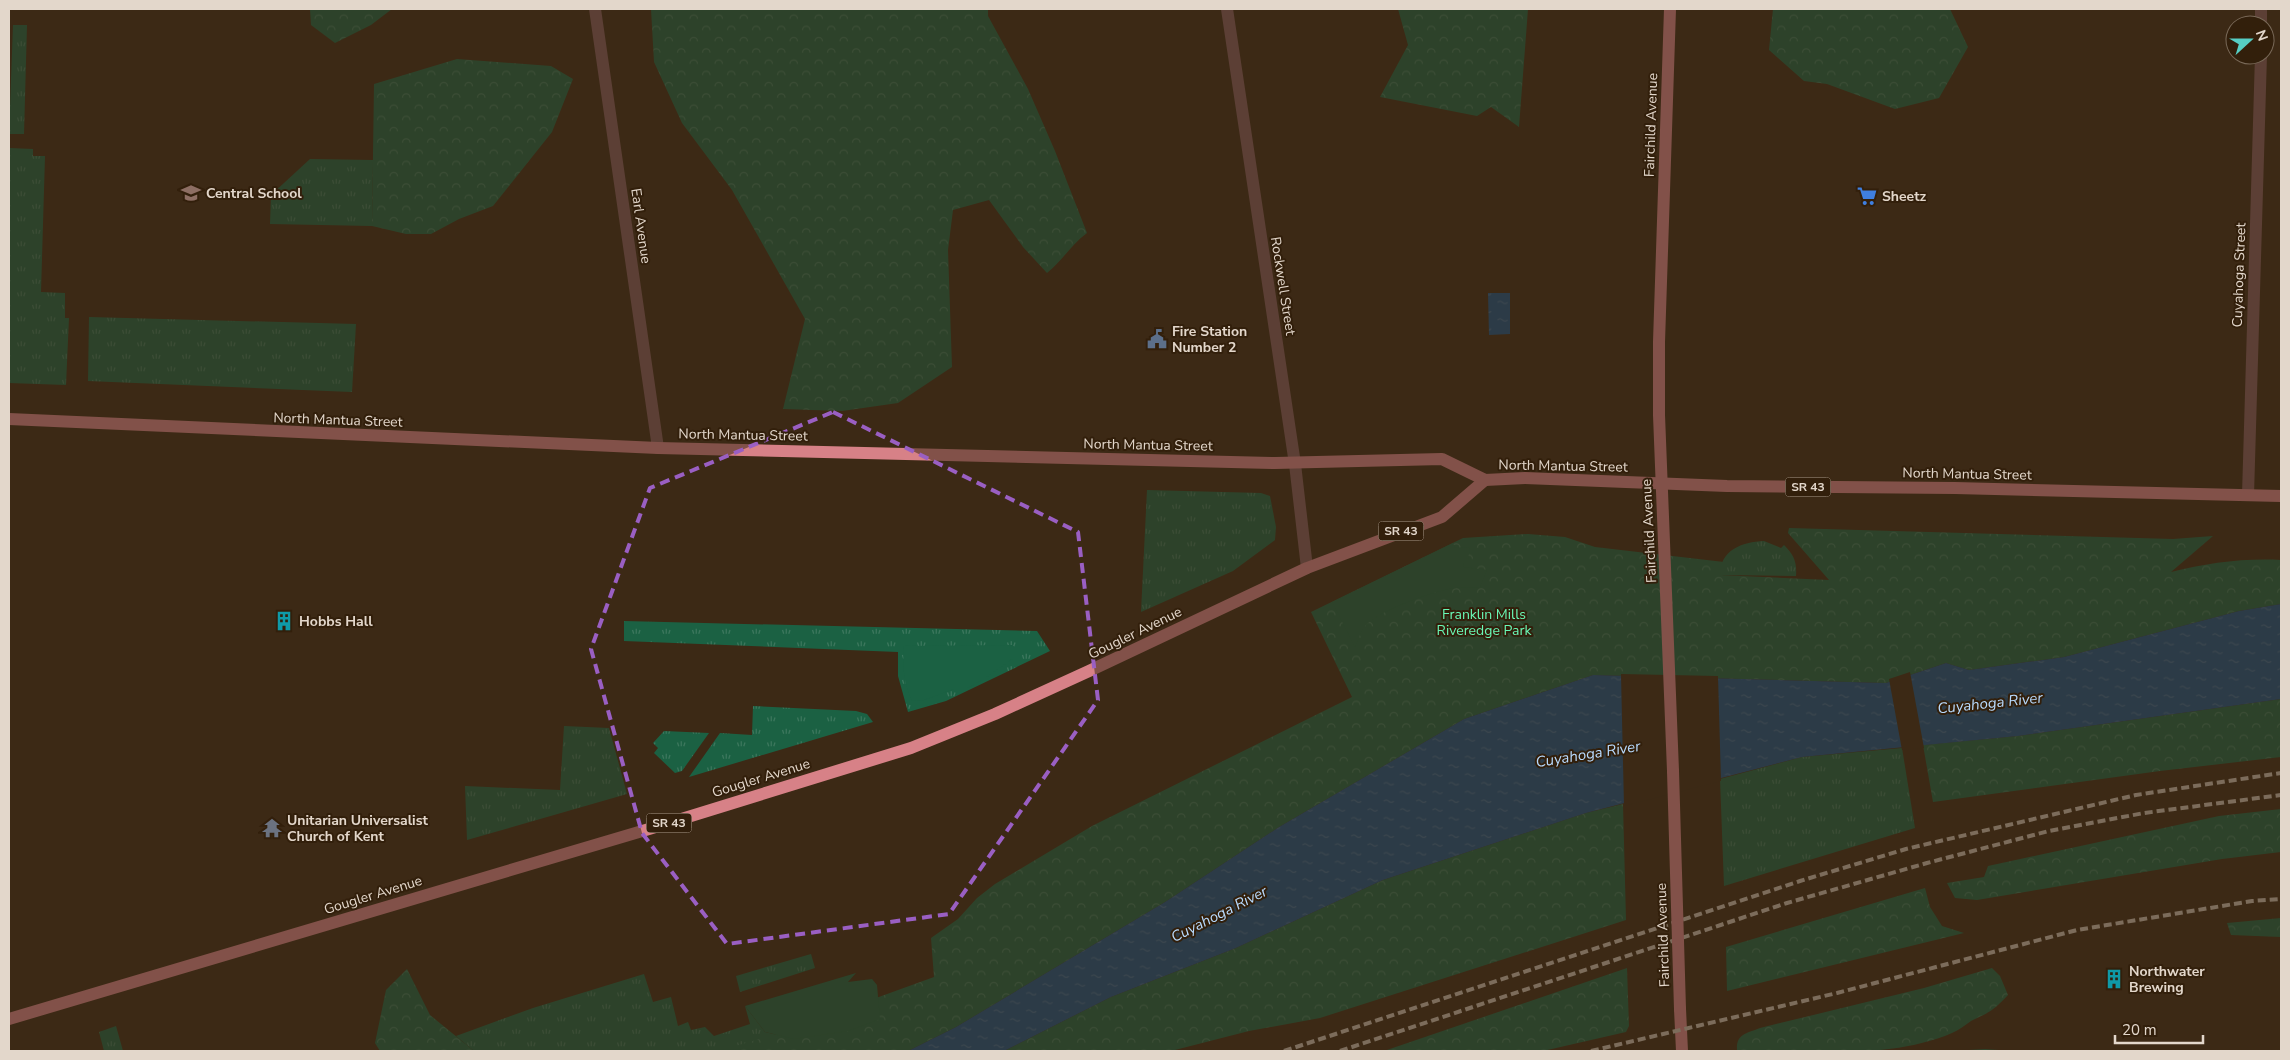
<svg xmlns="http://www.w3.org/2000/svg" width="2290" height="1060" font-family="'Nunito Sans',sans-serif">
<defs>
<pattern id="grass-tufts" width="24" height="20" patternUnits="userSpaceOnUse" patternTransform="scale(1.25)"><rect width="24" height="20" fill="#1b6143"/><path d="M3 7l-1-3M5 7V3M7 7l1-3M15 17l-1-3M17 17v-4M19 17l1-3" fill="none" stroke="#3c775d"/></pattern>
<pattern id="forest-crowns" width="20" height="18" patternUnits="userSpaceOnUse" patternTransform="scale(1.25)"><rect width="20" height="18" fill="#1b6143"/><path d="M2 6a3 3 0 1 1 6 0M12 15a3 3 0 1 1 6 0" fill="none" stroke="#3c775d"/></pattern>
<pattern id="water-ripples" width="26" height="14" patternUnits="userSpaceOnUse" patternTransform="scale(1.25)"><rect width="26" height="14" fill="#1a5183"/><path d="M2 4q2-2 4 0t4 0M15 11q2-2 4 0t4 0" fill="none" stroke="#3b6993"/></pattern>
</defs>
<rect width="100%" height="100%" fill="#3c2915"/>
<!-- grass -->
<g fill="url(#grass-tufts)">
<polygon points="13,25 27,25 24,134 9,134"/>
<polygon points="9,148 33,149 33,156 45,156 41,292 65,293 65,318 69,318 66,385 9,383"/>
<polygon points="310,159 373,160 372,226 270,224 271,195"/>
<polygon points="89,317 356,324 352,392 88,381"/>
<polygon points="1147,490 1261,493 1270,496 1276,527 1275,540 1233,571 1141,612"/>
<path d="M1764,541l17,7 3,-3c10,10 13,17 12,31l-76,-1c0,-25 22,-33 44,-34z"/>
<polygon points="624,621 1037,631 1050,651 946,701 908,712 898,676 898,652 624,641"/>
<polygon points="753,706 856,711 867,714 873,722 689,777 720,733 752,735"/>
<polygon points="564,726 609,728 627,794 467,840 465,786 560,790"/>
<polygon points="664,731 709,733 682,771 675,773 654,753 658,748 653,743"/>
<polygon points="1902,748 1915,828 1724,886 1720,779 1802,757"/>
<polygon points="811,954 815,968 740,992 736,976"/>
<polygon points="644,974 653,1002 671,997 678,1026 688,1022 691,1030 705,1027 714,1036 750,1024 745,1006 765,1032 794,1039 821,1051 474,1051 456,1036 533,1008"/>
<polygon points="116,1026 123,1051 104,1051 99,1032"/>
<polygon points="1985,1049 2012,1051 1952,1051"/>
</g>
<!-- forest -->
<g fill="url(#forest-crowns)">
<polygon points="310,9 392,9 371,25 335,43 311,25"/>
<path d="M651,9h337v7l40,73 27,62 32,82c-16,12 -25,28 -40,40l-24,-26 -34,-47 -36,10 -5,40 4,117 -54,36 -56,8 -59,-2 22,-90 -73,-129 -50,-67 -28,-61z"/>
<polygon points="1398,9 1528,9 1519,127 1491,107 1477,116 1380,97 1408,45"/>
<polygon points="1773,9 1950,9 1968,47 1939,98 1895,109 1827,84 1804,81 1769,50"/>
<polygon points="457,59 551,66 573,79 552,132 493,206 459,219 431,234 406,234 372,226 374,84"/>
<path d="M1789,528l384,11 40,-3 -42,36c36,-9 73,-14 110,-12v44l-42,7 -175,46 -95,13 -23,-7 -60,20 -293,-8 -129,44 -185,108 -114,75 -209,125 -48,24h-190l56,-16 160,-58 -3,-39 27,-19 19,-21 18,-14 97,-58 260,-129 -41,-85 152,-74 65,-4 37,3 30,10 129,15 -4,13 109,5 -41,-47z"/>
<polygon points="2281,699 2281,757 2160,771 1933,802 1923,745 2018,736"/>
<polygon points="1623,804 1626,920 1320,1018 1249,1031 1171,1051 1004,1051 1111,997 1236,948 1383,880 1586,813"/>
<polygon points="2281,809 2281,852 2222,859 1977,900 1955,898 1947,883 1984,877 1988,866 2219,816"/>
<polygon points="1925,888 1930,907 1942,926 1964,933 1727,991 1726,947"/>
<polygon points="2281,918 2281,937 2231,935 2227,923"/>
<polygon points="1627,968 1629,1026 1626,1032 1543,1051 1384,1051"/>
<path d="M1992,968l8,8 8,19c-15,16 -18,17 -37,26 -6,4 -12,9 -19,12 -62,27 -149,18 -215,18 -1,-17 8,-17 23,-23l164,-40z"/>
<polygon points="407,969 430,1015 474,1051 380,1051 375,1043 386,990"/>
</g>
<!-- garden -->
<g fill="#1b6143">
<path d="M1453,543l2,5 15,-1 -2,12 -5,4 1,4 23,3 -7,17c-10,1 -21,0 -31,2 -20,4 -76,23 -86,40 -4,6 -5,13 -8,18l-23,-45z"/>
<path d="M1012,645l3,3v9l-31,22 -18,10h-12l-30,11 -12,1c-8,-17 -10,-36 -8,-55z"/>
<polygon points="856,973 848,982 872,979 877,985 880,1019 848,1031 794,1039 765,1032 745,1006"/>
</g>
<!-- water -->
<g fill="url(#water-ripples)">
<polygon points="1488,293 1510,293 1510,334 1489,335"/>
<polygon points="2281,604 2281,699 2018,736 1802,757 1586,813 1383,880 1236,948 1111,997 1004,1051 908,1051 956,1027 1165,902 1279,827 1464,719 1593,675 1886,683 1946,663 1969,670 2064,657 2239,611"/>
</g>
<!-- pier -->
<g fill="#3c2915">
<polygon points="1910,672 1924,748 1902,750 1889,679"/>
<polygon points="1621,674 1718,676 1721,781 1624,806"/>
</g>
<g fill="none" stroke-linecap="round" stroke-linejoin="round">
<!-- minor -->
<g stroke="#83595b" stroke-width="12">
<polyline points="595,9 658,448"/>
<polyline points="1227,9 1295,464 1307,568"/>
<polyline points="2261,25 2261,9"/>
<polyline points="2248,495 2261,55"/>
</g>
<!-- major -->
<g stroke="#d78187" stroke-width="12">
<polyline points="1670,9 1659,342 1659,415 1673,771"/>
<polyline points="9,419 658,448 1275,463 1442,459 1485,480 1525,478 1727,486 1955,488 2281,496"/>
<polyline points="1680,1009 1682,1051"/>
<polyline points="9,1019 649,829 911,748 995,714 1089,671 1307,568 1442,517 1485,480"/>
</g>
<!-- rail -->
<g stroke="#c9bcaf" stroke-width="4" stroke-dasharray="8 4" stroke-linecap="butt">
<polyline points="1284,1051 1800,881 1906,849 2136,795 2281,773"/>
<polyline points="1340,1051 1787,903 1927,863 2049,831 2144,813 2281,795"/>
<polyline points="1591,1051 1837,993 2077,930 2252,901 2281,899"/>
</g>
<!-- major-bridge -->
<polyline stroke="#d78187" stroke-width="12" points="1673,771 1680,1009"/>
</g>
<!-- marked area -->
<path d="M0 0H2290V1060H0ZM833,412l245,120 20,168 -149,214 -222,30 -85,-111 -51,-184 59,-161z" fill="#3c2915" fill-opacity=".55" fill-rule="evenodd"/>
<path fill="none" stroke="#9a5fc3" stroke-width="4" stroke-dasharray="10 6" stroke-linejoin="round" d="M833,412l245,120 20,168 -149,214 -222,30 -85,-111 -51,-184 59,-161z"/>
<!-- icons -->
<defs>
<symbol id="school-bare" viewBox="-9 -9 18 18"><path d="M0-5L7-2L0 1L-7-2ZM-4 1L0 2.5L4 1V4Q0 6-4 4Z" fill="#8d6e63" stroke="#321f0b" stroke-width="2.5" paint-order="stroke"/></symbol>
<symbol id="supermarket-bare" viewBox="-9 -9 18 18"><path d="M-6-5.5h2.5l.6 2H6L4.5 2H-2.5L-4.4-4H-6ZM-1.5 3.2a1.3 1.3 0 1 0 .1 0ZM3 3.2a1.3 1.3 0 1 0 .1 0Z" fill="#3f7fe0" stroke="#321f0b" stroke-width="2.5" paint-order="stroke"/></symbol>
<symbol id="civic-bare" viewBox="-9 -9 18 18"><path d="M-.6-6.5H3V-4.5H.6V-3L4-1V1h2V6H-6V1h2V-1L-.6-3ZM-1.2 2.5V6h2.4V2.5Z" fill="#5c6f8a" stroke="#321f0b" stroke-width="2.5" paint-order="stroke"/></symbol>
<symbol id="building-bare" viewBox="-9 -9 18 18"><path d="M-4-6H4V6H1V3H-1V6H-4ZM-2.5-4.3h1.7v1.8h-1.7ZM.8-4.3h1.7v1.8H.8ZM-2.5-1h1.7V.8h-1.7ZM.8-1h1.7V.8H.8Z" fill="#0f9aa8" stroke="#321f0b" stroke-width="2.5" paint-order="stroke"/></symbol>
<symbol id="temple-bare" viewBox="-9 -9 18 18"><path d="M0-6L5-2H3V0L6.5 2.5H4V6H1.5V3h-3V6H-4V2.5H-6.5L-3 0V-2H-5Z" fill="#6b7280" stroke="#321f0b" stroke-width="2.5" paint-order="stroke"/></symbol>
</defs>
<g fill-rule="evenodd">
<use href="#school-bare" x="177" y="179" width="28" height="28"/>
<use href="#supermarket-bare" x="1853" y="182" width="28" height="28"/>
<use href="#civic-bare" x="1143" y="325" width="28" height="28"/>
<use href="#building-bare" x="270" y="607" width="28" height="28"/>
<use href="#temple-bare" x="258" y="814" width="28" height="28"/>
<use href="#building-bare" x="2100" y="965" width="28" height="28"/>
</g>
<g text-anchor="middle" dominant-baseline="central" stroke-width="4" stroke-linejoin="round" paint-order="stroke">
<!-- shield labels -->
<g fill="#321f0b" stroke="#aea091" stroke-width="1">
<rect x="1785.5" y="477.5" width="45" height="19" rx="4"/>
<rect x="1378.5" y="521.5" width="45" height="19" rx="4"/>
<rect x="646.5" y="813.5" width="45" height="19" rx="4"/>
</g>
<g font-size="12" font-weight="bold" fill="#e3d7cb">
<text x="1808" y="487">SR 43</text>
<text x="1401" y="531">SR 43</text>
<text x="669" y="823">SR 43</text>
</g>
<!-- street labels -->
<g font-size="14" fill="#e3d7cb" stroke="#321f0b">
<text transform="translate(1651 125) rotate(-88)">Fairchild Avenue</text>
<text transform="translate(641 226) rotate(82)">Earl Avenue</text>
<text transform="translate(2239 275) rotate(-88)">Cuyahoga Street</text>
<text transform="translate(1283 286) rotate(81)">Rockwell Street</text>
<text transform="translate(338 420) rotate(2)">North Mantua Street</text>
<text transform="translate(743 435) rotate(1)">North Mantua Street</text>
<text transform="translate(1148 445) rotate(1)">North Mantua Street</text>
<text transform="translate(1563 466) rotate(1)">North Mantua Street</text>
<text transform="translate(1967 474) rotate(1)">North Mantua Street</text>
<text transform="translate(1649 531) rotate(-93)">Fairchild Avenue</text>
<text transform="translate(1135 633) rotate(-26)">Gougler Avenue</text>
<text transform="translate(761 778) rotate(-17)">Gougler Avenue</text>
<text transform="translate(373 895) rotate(-17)">Gougler Avenue</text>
<text transform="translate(1663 935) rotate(-92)">Fairchild Avenue</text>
</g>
<!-- poi labels -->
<g font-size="14" font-weight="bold" fill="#e3d7cb" stroke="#321f0b" text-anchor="start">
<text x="206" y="193">Central School</text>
<text x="1882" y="196">Sheetz</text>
<text x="1172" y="331">Fire Station<tspan x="1172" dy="16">Number 2</tspan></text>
<text x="299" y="621">Hobbs Hall</text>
<text x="287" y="820">Unitarian Universalist<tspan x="287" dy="16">Church of Kent</tspan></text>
<text x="2129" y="971">Northwater<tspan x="2129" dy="16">Brewing</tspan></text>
</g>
<!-- park labels -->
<g font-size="14" fill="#69f7b5" stroke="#321f0b">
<text x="1484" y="614">Franklin Mills<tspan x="1484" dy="16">Riveredge Park</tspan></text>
</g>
<!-- water labels -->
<g font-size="15" font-style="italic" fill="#b8dbff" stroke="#321f0b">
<text transform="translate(1990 703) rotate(-6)">Cuyahoga River</text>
<text transform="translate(1588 754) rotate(-9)">Cuyahoga River</text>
<text transform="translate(1219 914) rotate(-27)">Cuyahoga River</text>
</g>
</g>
<!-- border -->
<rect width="2290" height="1060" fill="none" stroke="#e3d7cb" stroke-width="20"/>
<!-- north arrow -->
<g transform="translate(2250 40) rotate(69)"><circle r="24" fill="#321f0b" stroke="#796958"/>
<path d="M0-4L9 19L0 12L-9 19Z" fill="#56cec4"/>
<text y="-8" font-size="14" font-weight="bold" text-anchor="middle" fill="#e3d7cb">N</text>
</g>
<!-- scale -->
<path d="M2115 1035v8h88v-8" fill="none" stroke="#e3d7cb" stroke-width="2.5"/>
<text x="2122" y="1035" font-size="15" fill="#e3d7cb" stroke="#321f0b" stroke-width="4" paint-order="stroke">20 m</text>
</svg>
